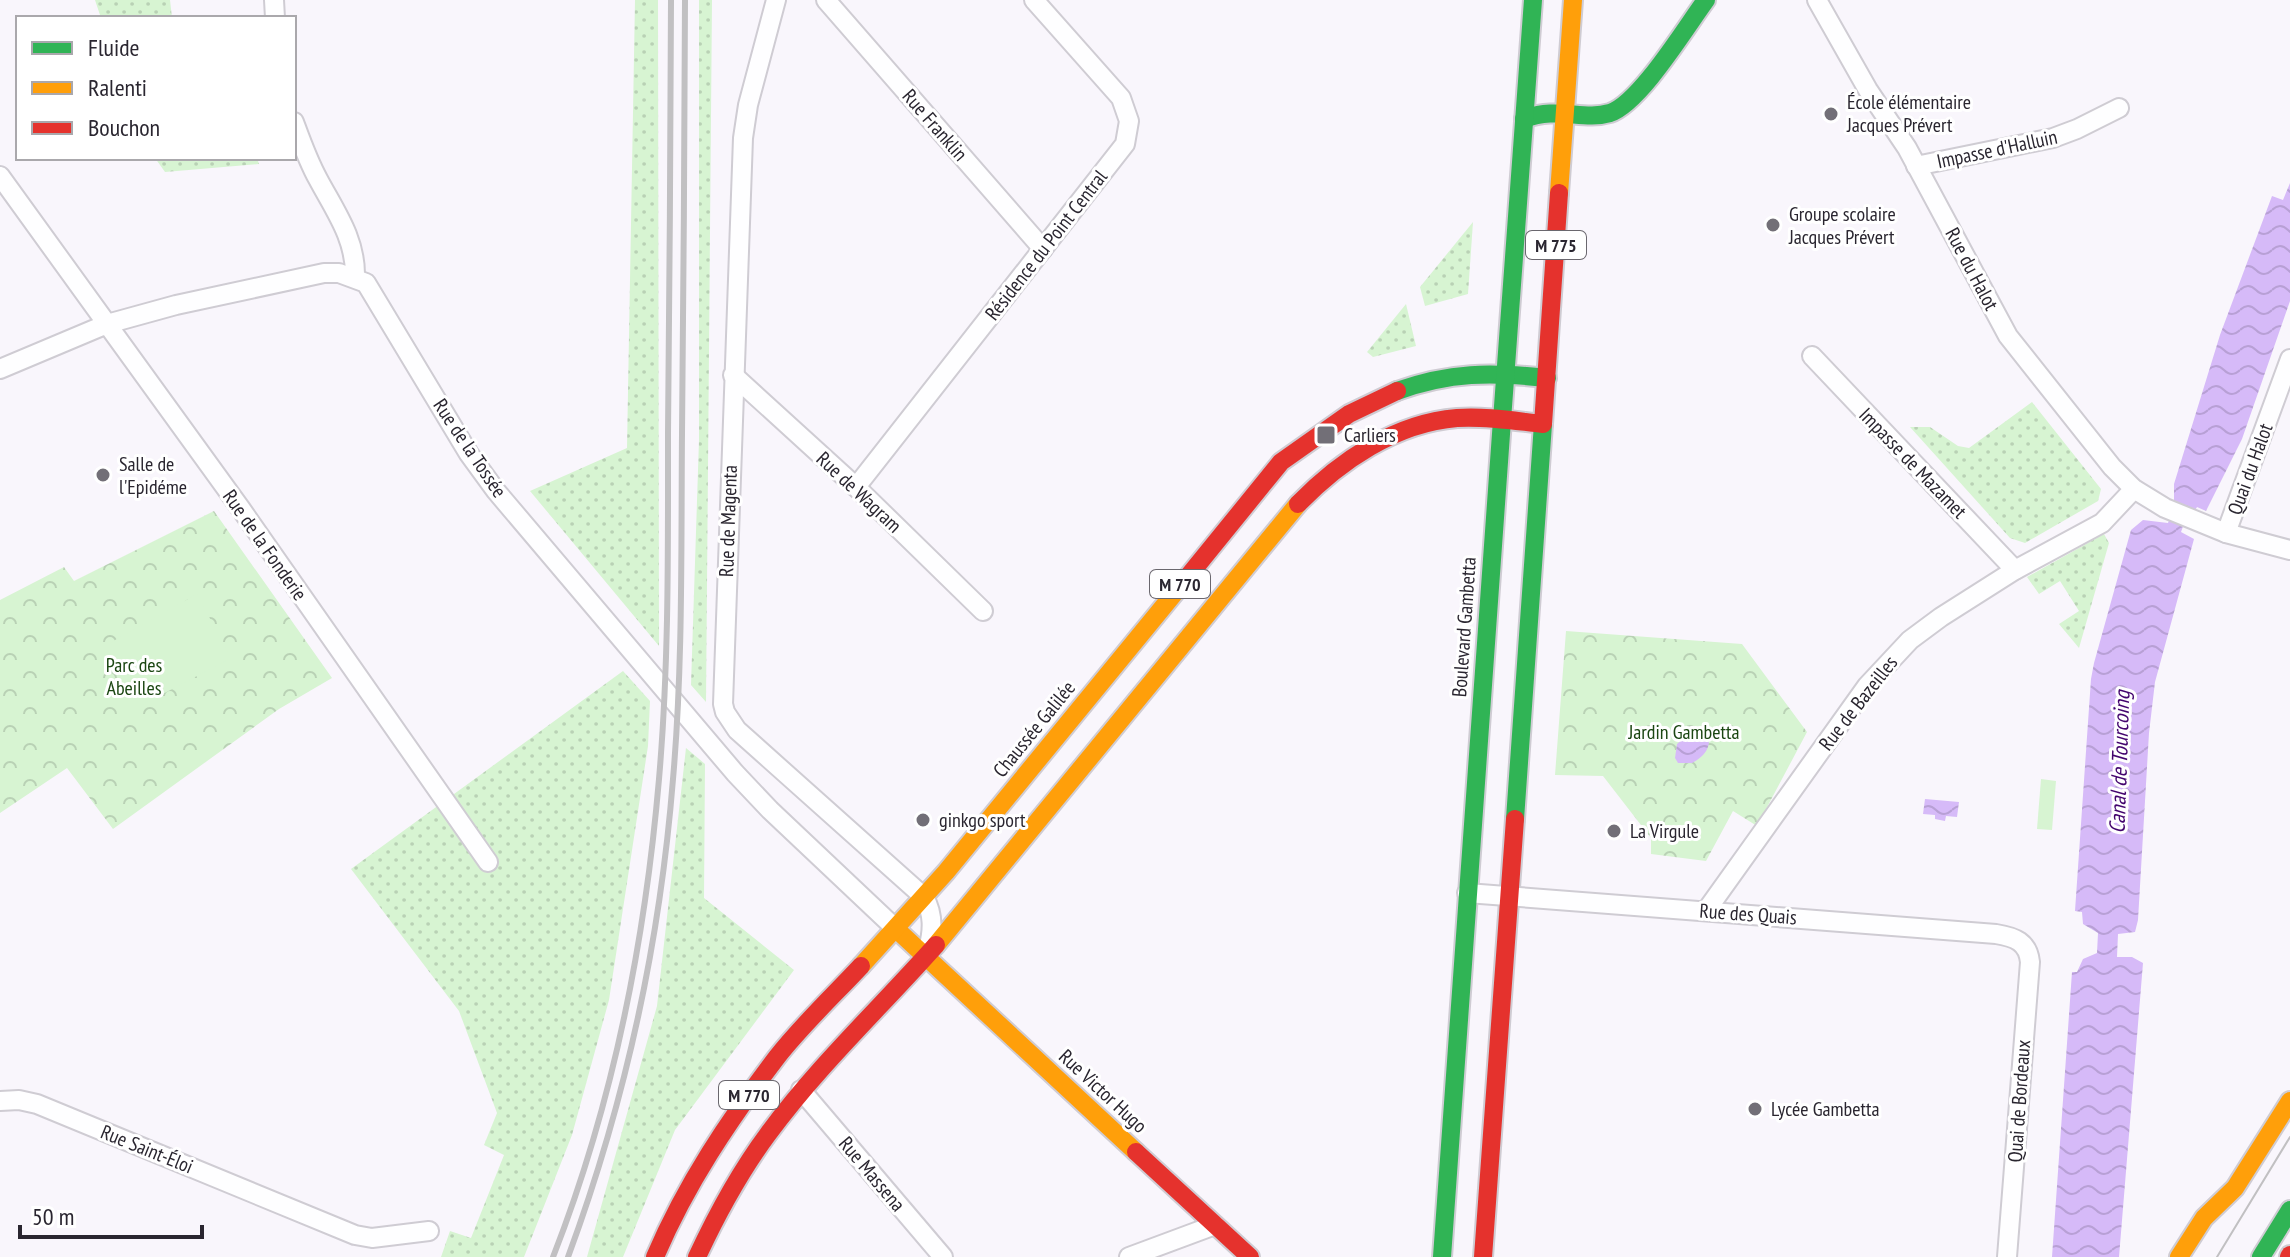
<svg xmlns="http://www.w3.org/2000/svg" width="2290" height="1257" font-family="'PT Sans Narrow',sans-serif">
<defs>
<pattern id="grass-dots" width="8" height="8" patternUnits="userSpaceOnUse" patternTransform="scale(2)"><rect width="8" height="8" fill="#d7f4d2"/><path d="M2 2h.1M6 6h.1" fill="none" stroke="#b9d1b5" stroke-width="1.8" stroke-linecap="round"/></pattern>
<pattern id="park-crowns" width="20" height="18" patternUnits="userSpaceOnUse" patternTransform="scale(2)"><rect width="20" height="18" fill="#d7f4d2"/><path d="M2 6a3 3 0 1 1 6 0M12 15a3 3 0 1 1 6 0" fill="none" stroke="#b9d1b5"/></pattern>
<pattern id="water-waves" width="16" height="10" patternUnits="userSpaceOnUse" patternTransform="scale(2)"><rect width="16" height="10" fill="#d6baf8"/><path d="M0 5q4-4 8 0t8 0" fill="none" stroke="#b8a0d5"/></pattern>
</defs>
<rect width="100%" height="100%" fill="#f9f6fc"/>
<!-- grass -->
<g fill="url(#grass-dots)">
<polygon points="95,0 170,0 172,18 101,18"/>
<polygon points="635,0 658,0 659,646 530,491 627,448"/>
<polygon points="699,0 712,0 706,702 691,685 699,440"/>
<polygon points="155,158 257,158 259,164 165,172"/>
<polygon points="1473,222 1468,294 1425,306 1420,287"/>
<polygon points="1406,304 1416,346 1373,357 1367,352"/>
<polygon points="2032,402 2101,489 2098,501 2025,543 2010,538 1910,427 1930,427 1958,446 1969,448"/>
<polygon points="2104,534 2109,543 2079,648 2059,624 2079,611 2060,581 2039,594 2027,577"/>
<polygon points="623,671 650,701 648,746 609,1000 572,1135 524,1257 441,1257 450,1231 471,1238 504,1155 484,1145 497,1113 459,1011 351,869"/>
<polygon points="686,748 705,764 704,898 794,970 675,1130 623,1257 587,1257 657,1006"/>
</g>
<!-- park -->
<g fill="url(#park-crowns)">
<polygon points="214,511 332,678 279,709 113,829 67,768 0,813 0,600 64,567 74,581"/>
<polygon points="1566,631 1742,644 1807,732 1757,826 1733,811 1706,861 1651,854 1651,838 1603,776 1555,775"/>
</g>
<!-- garden -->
<g fill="#d7f4d2">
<polygon points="197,594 231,658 140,706 108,644"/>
<polygon points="2041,779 2056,781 2052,830 2037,829"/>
</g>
<!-- water -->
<g fill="url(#water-waves)">
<polygon points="2290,183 2290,301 2242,439 2206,511 2197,507 2193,514 2188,513 2181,532 2194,539 2155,682 2149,733 2138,920 2135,932 2118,934 2117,957 2132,957 2143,963 2119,1257 2052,1257 2072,972 2077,972 2083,959 2097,953 2098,933 2083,924 2082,912 2075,911 2091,679 2094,663 2131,530 2143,520 2168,523 2174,507 2174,484 2220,335 2272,196 2283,200"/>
<path d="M1693,730l14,3c6,13 -3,24 -15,30h-14l-3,-5 2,-14z"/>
<polygon points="1925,799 1959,802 1957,817 1946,816 1945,821 1935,819 1935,815 1923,814"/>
</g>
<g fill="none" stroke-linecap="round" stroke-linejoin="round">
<defs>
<g id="street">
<polyline points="274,0 275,18"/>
<path d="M776,0l-28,105 -5,33 -20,566 2,8 12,18 187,167c10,17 9,34 4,52"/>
<polyline points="826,0 1043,249"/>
<polyline points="1817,0 1868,90 1907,148 2008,336 2112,467 2134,489 2165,508 2226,533 2290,550"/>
<path d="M294,122c7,19 14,39 24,57 17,32 38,60 37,98"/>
<polyline points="1916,166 2053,138 2077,129 2119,108"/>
<polyline points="0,176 107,324 176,305 324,273 339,273 366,283 469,454 496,491 735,773 770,810 896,929"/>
<polyline points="1812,356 2015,570"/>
<polyline points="0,369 107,324 241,509 488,862"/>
<polyline points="733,375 856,487 983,611"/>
<polyline points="856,487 1125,144 1129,121 1121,98 1034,0"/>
<polyline points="2226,533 2290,359"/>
<path d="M1467,893l529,41c19,3 32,8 34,28l-23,295"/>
<polyline points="1706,911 1867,686 1910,640 1941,617 2015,570 2102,523 2134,489"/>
<polyline points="801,1090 943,1257"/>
<polyline points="0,1101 19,1100 37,1104 355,1235 372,1238 429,1231"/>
<polyline points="1129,1257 1215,1225"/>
</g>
<g id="fast">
<path d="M1524,119c33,-13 59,2 86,-6 30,-10 76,-86 96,-113"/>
<path d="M1397,391c53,-19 94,-19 150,-13"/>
<polyline points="1502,420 1533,0"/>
<polyline points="1515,819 1543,424"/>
<polyline points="1442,1257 1502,420"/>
<polyline points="2261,1257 2290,1210"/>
</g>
<g id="slow">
<polyline points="1559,193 1573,0"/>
<polyline points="896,929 1136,1152"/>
<polyline points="936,945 1298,504"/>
<polyline points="861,966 946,872 1186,579"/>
<polyline points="2179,1257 2204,1218 2235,1188 2290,1101"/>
</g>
<g id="jam">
<path d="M1298,504c42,-43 97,-81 159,-86 29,-2 58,3 86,6l16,-231"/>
<polyline points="1186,579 1281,462 1349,414 1397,391"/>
<polyline points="1136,1152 1250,1257"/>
<path d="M655,1257c31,-73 74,-137 122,-200 25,-32 56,-61 84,-91"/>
<path d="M697,1257c20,-43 42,-84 71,-123 50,-68 112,-126 168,-189"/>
<polyline points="1483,1257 1515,819"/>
<polyline points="2289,1257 2290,1255"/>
</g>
</defs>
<!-- street casing -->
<use href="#street" stroke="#cfccd3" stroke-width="22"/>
<!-- fast casing -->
<use href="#fast" stroke="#cfccd3" stroke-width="22"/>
<!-- slow casing -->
<use href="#slow" stroke="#cfccd3" stroke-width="22"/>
<!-- jam casing -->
<use href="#jam" stroke="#cfccd3" stroke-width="22"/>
<!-- street -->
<use href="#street" stroke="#fefeff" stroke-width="18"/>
<!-- fast -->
<use href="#fast" stroke="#30b455" stroke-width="18"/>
<!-- slow -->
<use href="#slow" stroke="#ff9f0a" stroke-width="18"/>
<!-- jam -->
<use href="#jam" stroke="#e5322d" stroke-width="18"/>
<!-- tram -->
<polyline stroke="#c1c0c2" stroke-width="2" points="2217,1257 2290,1137"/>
<!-- rail -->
<g stroke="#c1c0c2" stroke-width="6">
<path d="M553,1257c60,-153 92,-315 106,-478 10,-115 9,-230 9,-345 1,-145 3,-289 3,-434"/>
<path d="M568,1257c57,-154 92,-315 105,-478 10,-115 8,-230 9,-345 1,-145 3,-289 3,-434"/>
</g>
</g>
<!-- markers -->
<g fill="#726f77" stroke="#fff" stroke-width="3">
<circle cx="1831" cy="114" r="8"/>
<circle cx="1773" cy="225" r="8"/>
<rect x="1316" y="425" width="20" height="20" rx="4"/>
<circle cx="103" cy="475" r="8"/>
<circle cx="923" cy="820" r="8"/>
<circle cx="1614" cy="831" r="8"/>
<circle cx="1755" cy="1109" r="8"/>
</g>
<g text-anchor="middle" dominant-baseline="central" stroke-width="6" stroke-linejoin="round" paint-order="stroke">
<!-- shield labels -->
<g fill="#fff" stroke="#6a676e" stroke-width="2">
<rect x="1526" y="231" width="60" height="28" rx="6"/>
<rect x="1150" y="570" width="60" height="28" rx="6"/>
<rect x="719" y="1081" width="60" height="28" rx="6"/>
</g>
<g font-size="18" font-weight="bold" fill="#2a2630">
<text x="1556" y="245">M 775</text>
<text x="1180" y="584">M 770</text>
<text x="749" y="1095">M 770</text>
</g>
<!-- poi labels -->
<g font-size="20" fill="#2a2630" stroke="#fff" text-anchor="start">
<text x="1847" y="102">École élémentaire<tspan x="1847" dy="23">Jacques Prévert</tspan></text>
<text x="1789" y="214">Groupe scolaire<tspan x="1789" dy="23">Jacques Prévert</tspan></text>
<text x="1344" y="435">Carliers</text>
<text x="119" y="464">Salle de<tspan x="119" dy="23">l'Epidéme</tspan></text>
<text x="939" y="820">ginkgo sport</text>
<text x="1630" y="831">La Virgule</text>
<text x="1771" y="1109">Lycée Gambetta</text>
</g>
<!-- street labels -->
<g font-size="20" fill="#2a2630" stroke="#fff">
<text transform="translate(935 125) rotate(49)">Rue Franklin</text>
<text transform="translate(1997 149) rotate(-12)">Impasse d'Halluin</text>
<text transform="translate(1046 245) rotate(-52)">Résidence du Point Central</text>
<text transform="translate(1972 269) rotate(62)">Rue du Halot</text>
<text transform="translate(470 448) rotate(56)">Rue de la Tossée</text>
<text transform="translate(1913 463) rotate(46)">Impasse de Mazamet</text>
<text transform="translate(2250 469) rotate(-70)">Quai du Halot</text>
<text transform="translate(859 492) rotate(43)">Rue de Wagram</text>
<text transform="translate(728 521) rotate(-88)">Rue de Magenta</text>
<text transform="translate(265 545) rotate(55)">Rue de la Fonderie</text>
<text transform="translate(1464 627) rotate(-86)">Boulevard Gambetta</text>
<text transform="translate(1858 703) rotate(-52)">Rue de Bazeilles</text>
<text transform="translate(1034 729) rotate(-51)">Chaussée Galilée</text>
<text transform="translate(1748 914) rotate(4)">Rue des Quais</text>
<text transform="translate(1103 1091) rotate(43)">Rue Victor Hugo</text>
<text transform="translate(2019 1101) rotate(-86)">Quai de Bordeaux</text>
<text transform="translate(147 1149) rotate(22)">Rue Saint-Éloi</text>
<text transform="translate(872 1174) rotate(50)">Rue Massena</text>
</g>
<!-- park labels -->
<g font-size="20" fill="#1b4612" stroke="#fff">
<text x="134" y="665">Parc des<tspan x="134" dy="23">Abeilles</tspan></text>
<text x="1684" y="732">Jardin Gambetta</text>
</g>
<!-- water labels -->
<g font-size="22" font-style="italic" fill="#43056e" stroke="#fff">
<text transform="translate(2119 762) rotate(-88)">Canal de Tourcoing</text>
</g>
</g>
<!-- legend -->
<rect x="16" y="16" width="280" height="144" fill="#ffffff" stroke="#aaa8ac" stroke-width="2"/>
<rect x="32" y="42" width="40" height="12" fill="#30b455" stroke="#aaa8ac" stroke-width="2"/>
<text x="88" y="56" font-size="24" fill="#2a2630">Fluide</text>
<rect x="32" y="82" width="40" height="12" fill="#ff9f0a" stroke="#aaa8ac" stroke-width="2"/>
<text x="88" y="96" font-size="24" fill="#2a2630">Ralenti</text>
<rect x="32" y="122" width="40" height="12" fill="#e5322d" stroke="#aaa8ac" stroke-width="2"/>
<text x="88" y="136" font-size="24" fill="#2a2630">Bouchon</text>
<!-- scale -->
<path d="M20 1225v12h182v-12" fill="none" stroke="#2a2630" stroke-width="4"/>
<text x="32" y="1225" font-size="24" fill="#2a2630" stroke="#ffffff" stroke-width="6" paint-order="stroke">50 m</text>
</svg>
